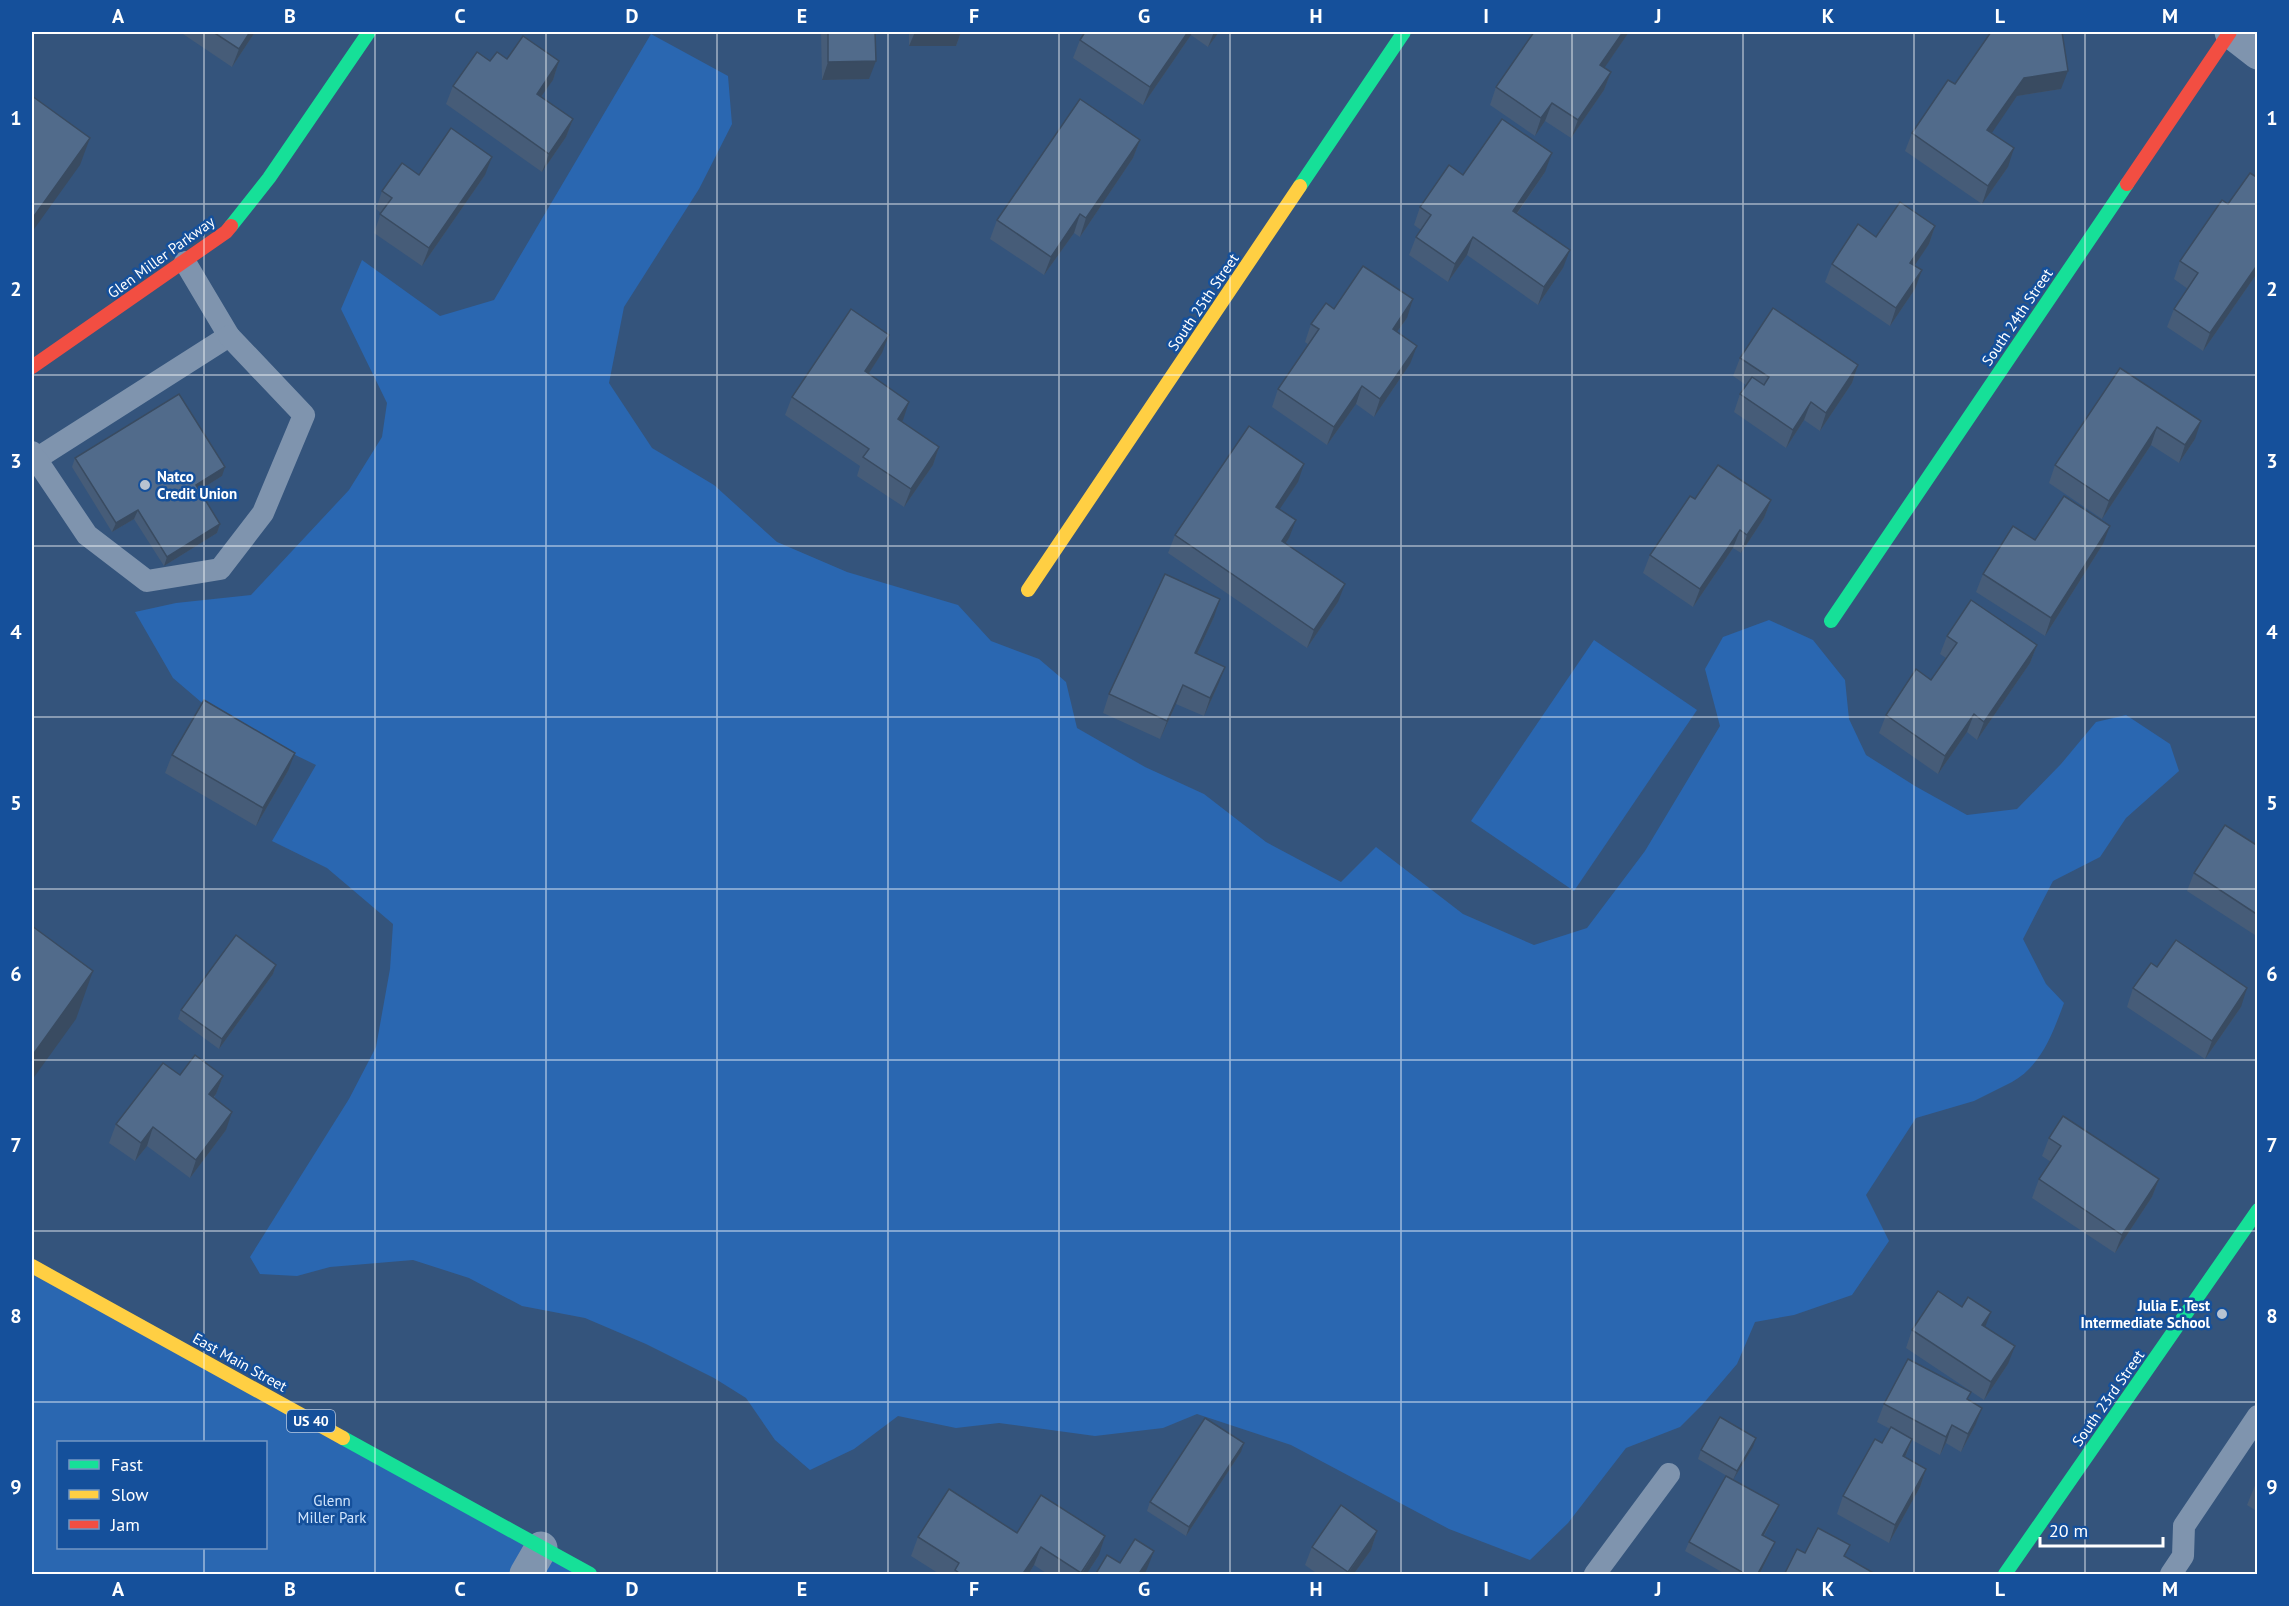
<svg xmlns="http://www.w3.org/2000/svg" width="2289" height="1606" font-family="'PT Sans',sans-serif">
<rect width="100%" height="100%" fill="#34547c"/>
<!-- green -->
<g fill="#2a67b1" fill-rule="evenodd">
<path d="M651,34l77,42 4,48 -33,65 -75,118 -15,76 43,65 62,37 63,57 70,30 111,33 33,36 48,18 27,23 11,46 68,39 59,27 62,48 75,40 35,-35 87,67 71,31 53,-17 58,-77 75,-125 -15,-57 18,-32 46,-17 44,20 32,40 4,39 17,36 49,31 52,29 50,-6 44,-45 35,-42 30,-7 44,29 9,27 -53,47 -26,39 -47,24 -30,58 23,45 18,19c-11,29 -22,62 -52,79l-38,19 -58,17 -50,77 23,46 -37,54 -58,20 -39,7 -18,42 -35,41 -22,22 -54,21 -58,75 -38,37 -81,-31 -158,-84 -94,-31 -34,14 -68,8 -96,-13 -43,5 -58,-12 -44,33 -44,21 -35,-30 -29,-42 -32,-20 -68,-34 -61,-26 -63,-12 -53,-28 -56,-18 -83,7 -33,9 -37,-2 -10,-17 99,-158 27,-52 14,-78 3,-45 -66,-56 -55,-27 44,-76 -95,-46 -48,-41 -38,-66 41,-9 75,-8 98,-105 33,-53 5,-34 -46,-94 21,-49 78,56 54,-16z"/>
<polygon points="1594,640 1697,710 1574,891 1471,821"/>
<path d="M32,1266l558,308h-558zM58,1442h208v106h-208z"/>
</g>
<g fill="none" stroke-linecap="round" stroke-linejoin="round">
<!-- lane -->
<g stroke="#7f94ae" stroke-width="22">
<polyline points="32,452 36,459 229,336 185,262"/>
<polyline points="36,459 87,535 147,581 220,569 263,513 304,415 229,336"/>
<polyline points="1595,1574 1669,1474"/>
<polyline points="2171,1574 2183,1556 2184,1526 2258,1416"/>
</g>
<!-- street -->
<g stroke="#7f94ae" stroke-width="33">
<polyline points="2231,32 2258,53"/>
<polyline points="526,1574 541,1548"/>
</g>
<!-- fast -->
<g stroke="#16e098" stroke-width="14">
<polyline points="1300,186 1404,32"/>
<polyline points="231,226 269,178 369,32"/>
<polyline points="1831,621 2127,184"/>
<polyline points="343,1438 590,1574"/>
<polyline points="2005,1574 2258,1210"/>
</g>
<!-- slow -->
<g stroke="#ffcf43" stroke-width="14">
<polyline points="1028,590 1300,186"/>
<polyline points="32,1266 343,1438"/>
</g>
<!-- jam -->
<g stroke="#f24e42" stroke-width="14">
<polyline points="2127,184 2230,32"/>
<polyline points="32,367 226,232 231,226"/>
</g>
</g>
<!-- wall -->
<g fill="#465c78">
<polygon points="184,32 255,32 232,67 183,34"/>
<polygon points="821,32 875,32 869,79 822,80"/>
<polygon points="909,32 961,32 956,46 909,46"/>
<polygon points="1085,32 1219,32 1208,47 1191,35 1143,105 1073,58 1080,40"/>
<polygon points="1534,32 1629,32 1604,68 1611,72 1604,90 1571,138 1545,121 1535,136 1490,105 1496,87"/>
<polygon points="507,59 559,61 553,80 541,96 573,119 566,137 542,172 446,104 453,86"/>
<polygon points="1955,84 2061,89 2017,96 1991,133 2008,167 1982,204 1905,151 1912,133"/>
<polygon points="1140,140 1133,158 1080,237 1074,233 1044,275 990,239 997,220"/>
<polygon points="1545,172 1517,214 1563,268 1538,305 1467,255 1448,282 1409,255 1416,237 1421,230 1414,225 1420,207 1463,175"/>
<polygon points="419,175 485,175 422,266 374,233 381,213 376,209 382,191"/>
<polygon points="2258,178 2258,272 2203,351 2167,327 2174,309 2188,289 2174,279 2180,261 2228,204"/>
<polygon points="1935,226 1929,244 1914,265 1915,289 1890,326 1825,282 1832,264 1876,237"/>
<polygon points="1334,309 1407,318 1397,332 1410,364 1374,417 1356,404 1327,445 1272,407 1278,389 1309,345 1305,342 1311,324"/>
<polygon points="882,353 868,374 909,402 902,421 939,447 933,465 904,507 857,476 860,466 785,415 792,397"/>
<polygon points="1740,358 1858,365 1852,383 1820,431 1804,420 1786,448 1734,412 1740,394 1746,385 1733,376"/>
<polygon points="2120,368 2195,439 2179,463 2151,445 2102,519 2049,483 2055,465"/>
<polygon points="75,458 222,476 199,490 220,524 217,533 164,566 134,519 112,532 72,467"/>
<polygon points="1298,482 1279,509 1289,538 1285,544 1338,602 1307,648 1168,553 1175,535"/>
<polygon points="1695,499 1771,500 1764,518 1741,553 1733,548 1693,607 1643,573 1650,555"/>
<polygon points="2035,540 2103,544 2045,636 1976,592 1983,574"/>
<polygon points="1214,617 1197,654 1218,685 1204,716 1176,704 1160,739 1103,713 1109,694"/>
<polygon points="1947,636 2037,645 2030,663 1977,740 1967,732 1938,774 1879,733 1886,715 1931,680 1946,658 1940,654"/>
<polygon points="172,755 288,771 256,826 165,773"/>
<polygon points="2258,846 2258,937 2187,891 2194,873"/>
<polygon points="276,965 273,974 219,1049 178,1019 181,1010"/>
<polygon points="2157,967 2241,1007 2205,1059 2127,1007 2133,988"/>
<polygon points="180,1075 223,1076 216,1094 214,1098 226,1130 190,1178 147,1146 135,1161 109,1143 116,1124"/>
<polygon points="2049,1138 2159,1179 2152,1197 2115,1253 2032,1198 2039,1179 2051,1162 2042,1156"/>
<polygon points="1986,1327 2008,1364 1984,1400 1906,1348 1912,1330"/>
<polygon points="1968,1400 1975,1426 1961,1452 1946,1443 1940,1455 1912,1440 1905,1458 1926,1469 1920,1487 1889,1543 1837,1514 1843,1496 1882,1443 1890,1429 1877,1422 1884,1404"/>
<polygon points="1753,1447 1733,1480 1775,1514 1764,1536 1771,1551 1759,1575 1727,1575 1685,1551 1689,1542 1732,1479 1698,1459 1701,1450"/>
<polygon points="1241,1452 1186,1536 1147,1511 1150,1502"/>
<polygon points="2258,1478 2258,1512 2247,1505"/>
<polygon points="1377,1531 1371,1550 1353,1575 1319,1575 1305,1565 1312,1547"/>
<polygon points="1017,1533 1099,1555 1086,1575 1049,1575 1034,1565 1028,1575 941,1575 911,1556 918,1537"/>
</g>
<!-- shaded-wall -->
<g fill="#394b61">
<polygon points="250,32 255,32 232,67 239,49"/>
<polygon points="915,32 961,32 956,46 909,46"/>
<polygon points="1188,32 1192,32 1191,35 1143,105 1150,87"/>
<polygon points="1214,32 1219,32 1208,47"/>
<polygon points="1623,32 1629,32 1594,83 1600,65"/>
<polygon points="559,61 553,80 530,112 537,94"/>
<polygon points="876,61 869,79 822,80 828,62"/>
<polygon points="2068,71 2061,89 2017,96 1981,149 1987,130 2024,78"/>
<polygon points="1611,72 1604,90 1571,138 1578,120"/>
<polygon points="1552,103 1545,121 1535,136 1541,118"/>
<polygon points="573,119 566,137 542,172 549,154"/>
<polygon points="90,138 80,165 32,232 32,219"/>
<polygon points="1140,140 1133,158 1080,237 1086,218"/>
<polygon points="2014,148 2008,167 1982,204 1988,186"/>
<polygon points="1552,153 1545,172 1506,229 1513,211"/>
<polygon points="492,157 485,175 422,266 429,248"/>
<polygon points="1080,214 1074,233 1044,275 1051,257"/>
<polygon points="1935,226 1929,244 1904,281 1910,263"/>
<polygon points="1473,237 1467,255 1448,282 1455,264"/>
<polygon points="1570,250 1563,268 1538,305 1544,287"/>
<polygon points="2258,264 2258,272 2203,351 2210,333"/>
<polygon points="1922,270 1915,289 1890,326 1896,308"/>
<polygon points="1413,299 1407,318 1386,347 1393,329"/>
<polygon points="889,335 882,353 858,390 865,371"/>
<polygon points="1417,346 1410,364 1374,417 1380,399"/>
<polygon points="1858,365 1852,383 1820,431 1826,413"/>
<polygon points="1362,386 1356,404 1327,445 1334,427"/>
<polygon points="909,402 903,420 891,437 898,419"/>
<polygon points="1811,402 1804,420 1786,448 1793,430"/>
<polygon points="2201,421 2195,439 2179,463 2185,445"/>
<polygon points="2157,427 2151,445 2102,519 2109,501"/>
<polygon points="939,447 933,465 904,507 911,489"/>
<polygon points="1304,464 1298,482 1269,525 1276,507"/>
<polygon points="225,467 222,476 193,494 196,485"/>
<polygon points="1771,500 1764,518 1741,553 1747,535"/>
<polygon points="138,510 134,519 112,532 116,523"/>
<polygon points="1296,520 1289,538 1275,559 1282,541"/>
<polygon points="220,524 217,533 164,566 167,557"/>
<polygon points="2110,526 2103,544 2045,636 2051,618"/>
<polygon points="1740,530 1733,548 1693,607 1700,589"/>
<polygon points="1345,584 1338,602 1307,648 1314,630"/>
<polygon points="1220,599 1214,617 1189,671 1195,653"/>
<polygon points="2037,645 2030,663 1977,740 1984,722"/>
<polygon points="1225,667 1218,685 1204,716 1210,698"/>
<polygon points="1183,685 1176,704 1160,739 1167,721"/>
<polygon points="1974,714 1967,732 1938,774 1945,756"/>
<polygon points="295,753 288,771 256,826 263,808"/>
<polygon points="276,965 273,974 219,1049 222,1039"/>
<polygon points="93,971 76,1019 32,1080 32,1056"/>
<polygon points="2247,988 2241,1007 2205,1059 2212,1041"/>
<polygon points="223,1076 216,1094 202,1112 209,1094"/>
<polygon points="232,1112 226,1130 190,1178 196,1160"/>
<polygon points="153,1127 147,1146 135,1161 141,1143"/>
<polygon points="2159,1179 2152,1197 2115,1253 2122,1235"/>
<polygon points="1991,1312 1984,1330 1982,1325"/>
<polygon points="2015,1346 2008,1364 1984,1400 1991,1382"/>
<polygon points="1982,1408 1975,1426 1961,1452 1968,1434"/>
<polygon points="1952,1425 1946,1443 1940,1455 1946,1437"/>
<polygon points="1756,1438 1753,1447 1733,1480 1737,1471"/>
<polygon points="1912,1439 1905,1457 1903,1456"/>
<polygon points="1244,1443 1241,1452 1186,1536 1189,1527"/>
<polygon points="1926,1469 1920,1487 1889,1543 1895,1525"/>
<polygon points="1779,1505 1775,1514 1759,1544 1762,1535"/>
<polygon points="1377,1531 1371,1550 1353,1575 1347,1575"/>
<polygon points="1105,1536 1099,1555 1086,1575 1081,1575"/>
<polygon points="1775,1542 1771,1551 1759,1575 1757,1575"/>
<polygon points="1041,1547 1034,1565 1028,1575 1022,1575"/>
<polygon points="1154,1551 1147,1569 1144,1575 1138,1575"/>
</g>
<!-- building -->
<g fill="#516b8b" stroke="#394b61" stroke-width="1.5">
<polygon points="213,32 250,32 239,49"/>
<polygon points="828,32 875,32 876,61 828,62"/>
<polygon points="1085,32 1188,32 1150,87 1080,40"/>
<polygon points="1534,32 1623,32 1600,65 1611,72 1578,120 1552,103 1541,118 1496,87"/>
<polygon points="1991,32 2062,32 2068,71 2024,78 1987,130 2014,148 1988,186 1912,133 1948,80 1955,84"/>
<polygon points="523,36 559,61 537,94 573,119 549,154 453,86 477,52 490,61 497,52 507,59"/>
<polygon points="32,96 90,138 32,219"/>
<polygon points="1080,99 1140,140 1086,218 1080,214 1051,257 997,220"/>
<polygon points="1502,119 1552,153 1513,211 1570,250 1544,287 1473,237 1455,264 1416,237 1431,215 1420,207 1449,165 1463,175"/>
<polygon points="451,128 492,157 429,248 380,214 392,198 382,191 402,163 419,175"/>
<polygon points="2250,173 2258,178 2258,264 2210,333 2174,309 2198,273 2180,261 2222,200 2228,204"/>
<polygon points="1900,202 1935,226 1910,263 1922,270 1896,308 1832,264 1858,224 1876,237"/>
<polygon points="1363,266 1413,299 1393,329 1417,346 1380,399 1362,386 1334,427 1278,389 1319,329 1311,324 1326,303 1334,309"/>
<polygon points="1773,308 1858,365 1826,413 1811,402 1793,430 1740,394 1752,377 1764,385 1769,377 1740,358"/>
<polygon points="851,309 889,335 865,371 909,402 898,419 939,447 911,489 863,457 869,449 792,397"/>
<polygon points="2120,368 2201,421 2185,445 2157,427 2109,501 2055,465"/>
<polygon points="179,394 225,467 196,485 220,524 167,557 138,510 116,523 75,458"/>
<polygon points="1249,426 1304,464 1276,507 1296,520 1282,541 1345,584 1314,630 1175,535"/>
<polygon points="1718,465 1771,500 1747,535 1740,530 1700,589 1650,555 1690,496 1695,499"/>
<polygon points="2064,496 2110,526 2051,618 1983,574 2013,526 2035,540"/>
<polygon points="1165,574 1220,599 1195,653 1225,667 1210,698 1183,685 1167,721 1109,694"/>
<polygon points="1971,600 2037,645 1984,722 1974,714 1945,756 1886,715 1916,669 1931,680 1957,643 1947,636"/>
<polygon points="204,700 295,753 263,808 172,755"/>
<polygon points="2225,825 2258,846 2258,915 2194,873"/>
<polygon points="32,926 93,971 32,1056"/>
<polygon points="236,935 276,965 222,1039 181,1010"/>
<polygon points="2176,940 2247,988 2212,1041 2133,988 2151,963 2157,967"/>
<polygon points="195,1055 223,1076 209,1094 232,1112 196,1160 153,1127 141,1143 116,1124 163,1063 180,1075"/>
<polygon points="2063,1116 2159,1179 2122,1235 2039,1179 2061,1146 2049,1138"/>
<polygon points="1938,1291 1962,1307 1968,1297 1991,1312 1982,1325 2015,1346 1991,1382 1912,1330"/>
<polygon points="1908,1359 1971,1392 1967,1399 1982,1408 1968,1434 1952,1425 1946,1437 1884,1404"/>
<polygon points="1720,1417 1756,1438 1737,1471 1701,1450"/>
<polygon points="1205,1418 1244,1443 1189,1527 1150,1502"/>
<polygon points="1891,1427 1912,1439 1903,1456 1926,1469 1895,1525 1843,1496 1875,1439 1882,1443"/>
<polygon points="1726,1476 1779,1505 1762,1535 1775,1542 1757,1575 1747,1575 1689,1542"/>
<polygon points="949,1489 1017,1533 1041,1495 1105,1536 1081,1573 1041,1547 1022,1575 962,1575 955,1570 959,1563 918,1537"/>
<polygon points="1341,1505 1377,1531 1348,1572 1312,1547"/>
<polygon points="1818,1528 1850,1545 1844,1556 1877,1575 1784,1575 1797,1549 1805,1553"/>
<polygon points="1135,1539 1154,1551 1138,1575 1095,1575 1107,1555 1120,1563"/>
</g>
<!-- grid -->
<path fill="none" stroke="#fff" stroke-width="1.5" stroke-opacity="0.55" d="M204,32v1410M375,32v1542M546,32v1542M717,32v1542M888,32v1542M1059,32v1542M1230,32v1542M1401,32v1542M1572,32v1542M1743,32v1542M1914,32v1542M2085,32v1542M32,204h2226M32,375h2226M32,546h2226M32,717h2226M32,889h2226M32,1060h2226M32,1231h2226M32,1402h2226M204,1548v26"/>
<!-- markers -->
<g fill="#b8c3d1" stroke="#15509b" stroke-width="2">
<circle cx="145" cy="485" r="6"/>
<circle cx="2222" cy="1314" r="6"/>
</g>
<g text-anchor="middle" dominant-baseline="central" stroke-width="5" stroke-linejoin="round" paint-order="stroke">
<!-- shield labels -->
<rect fill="#15509b" stroke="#b9cae1" stroke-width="1.5" x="287" y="1410" width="48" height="22" rx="4.5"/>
<g font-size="14" font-weight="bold" fill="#fff">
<text x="311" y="1421">US 40</text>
</g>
<!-- street labels -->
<g font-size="15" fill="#fff" stroke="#15509b">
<text transform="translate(161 257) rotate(-36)">Glen Miller Parkway</text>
<text transform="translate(1203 302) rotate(-56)">South 25th Street</text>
<text transform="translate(2017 317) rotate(-56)">South 24th Street</text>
<text transform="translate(240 1362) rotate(29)">East Main Street</text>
<text transform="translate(2108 1398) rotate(-55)">South 23rd Street</text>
</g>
<!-- poi labels -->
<g font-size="15" font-weight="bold" fill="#fff" stroke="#15509b" text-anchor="start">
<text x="157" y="476">Natco<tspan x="157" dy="17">Credit Union</tspan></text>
<text x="2210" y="1305" text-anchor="end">Julia E. Test<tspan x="2210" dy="17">Intermediate School</tspan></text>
</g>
<!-- park labels -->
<g font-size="15" fill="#d2e6fd" stroke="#15509b">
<text x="332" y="1500">Glenn<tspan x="332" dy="17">Miller Park</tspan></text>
</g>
</g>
<!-- border -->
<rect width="2289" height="1606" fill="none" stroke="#15509b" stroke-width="66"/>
<!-- legend -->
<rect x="57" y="1441" width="210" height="108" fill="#15509b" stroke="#7396c3" stroke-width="1.5"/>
<rect x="69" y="1460" width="30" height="9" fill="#16e098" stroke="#7396c3" stroke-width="1.5"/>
<text x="111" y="1471" font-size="18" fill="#ffffff">Fast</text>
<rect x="69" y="1490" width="30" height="9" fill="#ffcf43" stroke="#7396c3" stroke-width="1.5"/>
<text x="111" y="1501" font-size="18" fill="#ffffff">Slow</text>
<rect x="69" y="1520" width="30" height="9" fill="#f24e42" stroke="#7396c3" stroke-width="1.5"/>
<text x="111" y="1531" font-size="18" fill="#ffffff">Jam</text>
<!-- scale -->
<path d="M2040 1537v9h123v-9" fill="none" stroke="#ffffff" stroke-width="3"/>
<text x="2049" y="1537" font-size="18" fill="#ffffff" stroke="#15509b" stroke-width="4.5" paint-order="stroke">20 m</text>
<rect x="33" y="33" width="2223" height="1540" fill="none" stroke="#fff" stroke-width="2"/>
<g font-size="20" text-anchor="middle" font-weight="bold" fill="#fff">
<text x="118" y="23">A</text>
<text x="290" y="23">B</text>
<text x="460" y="23">C</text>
<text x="632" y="23">D</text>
<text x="802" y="23">E</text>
<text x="974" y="23">F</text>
<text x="1144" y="23">G</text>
<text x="1316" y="23">H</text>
<text x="1486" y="23">I</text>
<text x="1658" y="23">J</text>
<text x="1828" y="23">K</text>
<text x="2000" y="23">L</text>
<text x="2170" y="23">M</text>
<text x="16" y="125">1</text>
<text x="2272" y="125">1</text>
<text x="16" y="296">2</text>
<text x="2272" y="296">2</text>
<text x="16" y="468">3</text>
<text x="2272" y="468">3</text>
<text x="16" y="639">4</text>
<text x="2272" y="639">4</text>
<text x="16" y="810">5</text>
<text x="2272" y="810">5</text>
<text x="16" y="981">6</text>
<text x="2272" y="981">6</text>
<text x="16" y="1152">7</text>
<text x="2272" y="1152">7</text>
<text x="16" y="1323">8</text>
<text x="2272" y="1323">8</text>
<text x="16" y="1494">9</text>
<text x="2272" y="1494">9</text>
<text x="118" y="1596">A</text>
<text x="290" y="1596">B</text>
<text x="460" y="1596">C</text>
<text x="632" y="1596">D</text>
<text x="802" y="1596">E</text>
<text x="974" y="1596">F</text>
<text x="1144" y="1596">G</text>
<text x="1316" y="1596">H</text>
<text x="1486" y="1596">I</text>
<text x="1658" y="1596">J</text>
<text x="1828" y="1596">K</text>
<text x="2000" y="1596">L</text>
<text x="2170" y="1596">M</text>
</g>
</svg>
